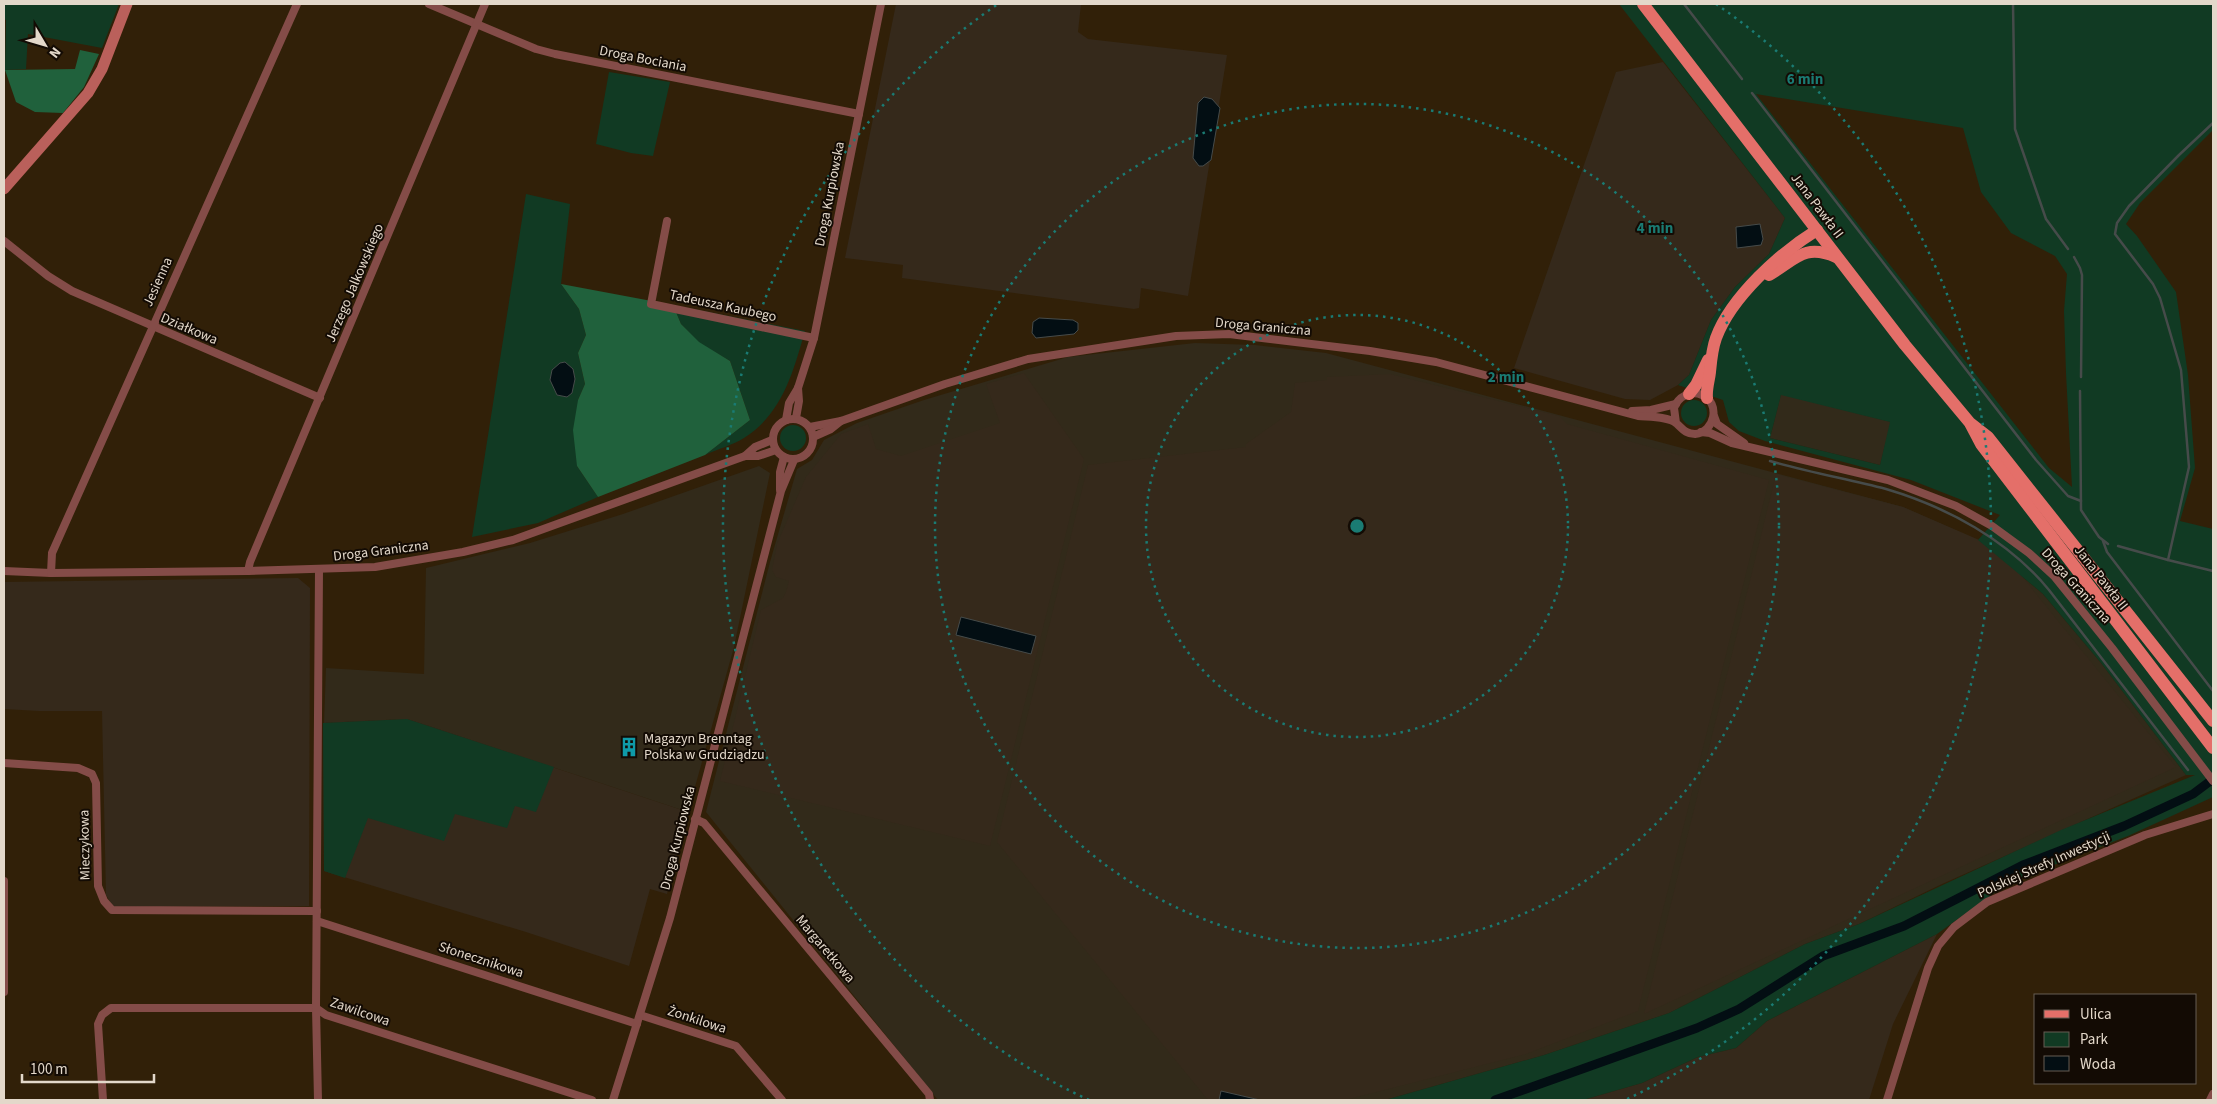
<svg xmlns="http://www.w3.org/2000/svg" width="2217" height="1104" font-family="'Source Sans 3',sans-serif">
<rect width="100%" height="100%" fill="#312008"/>
<!-- commercial -->
<g fill="#322a1a">
<polygon points="1195,343 1255,345 1326,353 1903,507 1978,540 2043,594 2101,663 2186,775 1942,884 1859,924 1805,944 1669,1013 1544,1055 1385,1100 938,1100 706,812 770,562 797,469 812,460 824,440 857,423 924,400 1068,357"/>
<polygon points="1781,394 1891,422 1880,465 1770,438"/>
<polygon points="759,466 770,473 734,647 688,812 407,719 324,723 326,668 424,674 426,568 530,543 623,514"/>
</g>
<!-- industrial -->
<g fill="#35291b">
<polygon points="896,4 1081,4 1078,32 1088,39 1227,55 1188,296 1141,288 1139,308 1134,309 902,278 903,265 845,258"/>
<polygon points="1663,62 1785,218 1769,254 1735,287 1711,320 1689,375 1678,385 1650,400 1625,399 1514,368 1616,72"/>
<polygon points="1024,373 1084,459 990,846 720,781 761,610 783,598 786,592 789,581 776,577 772,570 777,544 806,477 841,434 868,424 876,449 901,456 1000,423 986,384"/>
<polygon points="1390,374 1559,416 1567,424 1769,480 1638,1011 1526,1054 1345,1100 1208,1100 997,842 1088,465 1246,447 1246,444 1291,412 1295,383 1327,380 1327,377"/>
<polygon points="1776,474 1903,507 2000,549 2176,767 1644,1014"/>
<polygon points="298,578 310,588 309,906 113,907 106,895 102,711 39,711 4,709 4,582"/>
<polygon points="407,719 688,812 667,894 650,889 629,966 526,932 324,871 323,723"/>
<polygon points="1937,934 1893,1024 1869,1100 1583,1100 1642,1083 1698,1057 1736,1048 1767,1021"/>
</g>
<!-- green -->
<g fill="#113a23" fill-rule="evenodd">
<polygon points="4,4 119,4 102,48 28,34 26,69 5,70 6,20 4,19"/>
<path d="M1619,4h594v126l-73,73 -14,21 11,12 39,56 12,83 7,93 -15,53 33,8v268l-85,39 -120,47 -71,51 -170,87 -31,27 -38,9 -56,26 -59,17h-198l159,-45 125,-42 136,-69 54,-20 202,-94 134,-55h-9l-85,-112 -58,-69 -65,-54 22,-25 -89,-35 -146,-39 -26,-10 -10,-9 -6,-22 -45,-15 11,-10 22,-55 24,-33 34,-33 16,-36zM1756,94l207,34 18,64 30,41 44,23 12,18 -3,37 2,62 6,114 -23,-19zM1781,395l109,27 -10,43 -110,-27z"/>
<polygon points="609,72 670,82 653,156 631,153 596,144"/>
<polygon points="526,194 570,204 561,284 579,309 586,335 578,353 585,384 578,400 577,466 598,497 538,523 472,537"/>
<path d="M673,305l132,26c-12,41 -22,82 -61,107 -11,7 -26,11 -39,17l45,-35 -20,-59 -31,-18 -18,-19z"/>
<circle cx="1694" cy="413" r="13"/>
<circle cx="793" cy="438" r="13"/>
<polygon points="407,719 554,767 536,812 515,806 507,828 455,814 444,841 368,818 345,878 324,871 323,723"/>
</g>
<!-- forest -->
<g fill="#20613c">
<polygon points="80,50 99,54 84,87 63,113 35,112 16,102 5,70 75,69"/>
<polygon points="561,284 673,305 681,324 699,342 730,361 750,420 705,455 598,497 577,466 573,430 578,400 585,384 578,353 586,335 579,309"/>
</g>
<!-- water -->
<g fill="#030e13" stroke="#464b4a">
<polygon points="1204,97 1212,99 1220,108 1211,160 1203,166 1199,166 1193,158 1198,103"/>
<polygon points="1760,224 1763,239 1761,245 1737,248 1736,227"/>
<polygon points="1039,318 1073,320 1078,323 1078,330 1074,334 1036,338 1032,333 1033,322"/>
<polygon points="565,362 573,369 575,379 572,393 567,397 557,395 550,380 552,370 560,363"/>
<polygon points="961,617 1036,636 1031,654 956,635"/>
<polygon points="1221,1091 1260,1100 1219,1100"/>
</g>
<g fill="none" stroke-linecap="round" stroke-linejoin="round">
<!-- stream -->
<g stroke="#464b4a" stroke-width="2.5">
<polyline points="1684,4 1742,79"/>
<polyline points="2013,4 2015,129 2046,219 2068,249"/>
<polyline points="1752,93 2036,460 2068,496 2081,501"/>
<polyline points="2213,123 2179,155 2129,206 2117,223 2115,234 2153,284 2160,298 2181,370 2189,467 2168,560 2213,571"/>
<polyline points="2074,257 2080,268 2082,275 2081,377"/>
<polyline points="2080,391 2081,510 2099,537 2108,544"/>
<path d="M1770,461c38,11 77,18 116,28 61,18 122,51 163,101l139,180"/>
<polyline points="2103,541 2107,552 2213,691"/>
<polyline points="2118,546 2168,560"/>
</g>
<!-- canal -->
<polyline stroke="#030e13" stroke-width="9" points="1495,1100 1697,1028 1739,1009 1823,956 1904,926 2023,865 2124,826 2193,794 2213,779"/>
<!-- street -->
<g stroke="#844c48" stroke-width="8">
<polyline points="429,4 536,49 555,54 859,114"/>
<polyline points="667,221 651,304 814,338"/>
<polyline points="4,241 48,276 72,291 320,398"/>
<polyline points="1632,411 1651,410 1676,404"/>
<polyline points="1714,416 1717,424 1744,443"/>
<polyline points="796,418 799,401 798,388"/>
<circle cx="793" cy="439" r="20"/>
<polyline points="786,420 789,403 798,388 814,338 881,4"/>
<path d="M810,427l31,-6 104,-37 83,-25 148,-23 53,-2 141,17 66,11 202,54c10,1 29,0 38,7 6,5 9,11 19,11 20,-2 26,-31 7,-39 -12,-5 -24,2 -28,13l2,15"/>
<polyline points="1701,432 1710,433 1732,443 1888,480 1956,506 1992,526 2029,553 2054,576 2112,648 2213,781"/>
<polyline points="813,437 831,429 841,421"/>
<polyline points="745,456 755,447 772,440"/>
<polyline points="780,490 780,472 784,457"/>
<polyline points="4,571 51,573 248,571 375,567 463,552 513,540 745,456 758,456 776,450"/>
<polyline points="248,571 250,562 485,4"/>
<polyline points="51,573 52,553 297,4"/>
<polyline points="4,763 78,768 92,774 96,783 98,886 104,901 112,910 317,911"/>
<polyline points="695,819 704,823 929,1094 930,1100"/>
<polyline points="4,881 4,992"/>
<polyline points="317,921 637,1024"/>
<polyline points="640,1015 736,1046 782,1100"/>
<polyline points="103,1100 98,1024 102,1015 111,1008 316,1008 326,1015 592,1100"/>
<polyline points="318,1100 316,1008 319,570"/>
<polyline points="613,1100 670,918 781,491 794,460"/>
<polyline points="1887,1100 1928,968 1938,946 1954,927 1987,902 2145,835 2213,814"/>
<polyline points="2210,1100 2213,1094"/>
</g>
<!-- secondary -->
<polyline stroke="#ba605b" stroke-width="11" points="4,189 88,93 102,69 127,4"/>
<!-- primary -->
<g stroke="#e46f69" stroke-width="12">
<polyline points="1643,4 1905,345 1970,423 1988,437 2213,721"/>
<path d="M1769,275c26,-15 35,-32 67,-18"/>
<polyline points="1689,394 1696,385 1708,360"/>
<path d="M1707,398c-1,-9 2,-17 3,-26 1,-11 2,-23 6,-34 15,-41 64,-85 101,-108"/>
<polyline points="1971,425 1981,444 2213,748"/>
</g>
</g>
<!-- distance rings -->
<g fill="none" stroke="#1a7b73" stroke-width="2.5" stroke-dasharray="2.5 5">
<circle cx="1357" cy="526" r="211"/>
<circle cx="1357" cy="526" r="422"/>
<path d="M1089 1100A633 633 0 0 1 998 4M1716 4A633 633 0 0 1 1625 1100"/>
</g>
<!-- icons -->
<defs>
<symbol id="building-bare" viewBox="-9 -9 18 18"><path d="M-4-6H4V6H1V3H-1V6H-4ZM-2.5-4.3h1.7v1.8h-1.7ZM.8-4.3h1.7v1.8H.8ZM-2.5-1h1.7V.8h-1.7ZM.8-1h1.7V.8H.8Z" fill="#0f9aa8" stroke="#130b04" stroke-width="2.5" paint-order="stroke"/></symbol>
</defs>
<g fill-rule="evenodd">
<use href="#building-bare" x="615" y="733" width="28" height="28"/>
</g>
<g text-anchor="middle" dominant-baseline="central" stroke-width="4" stroke-linejoin="round" paint-order="stroke">
<!-- street labels -->
<g font-size="14" fill="#e3d8ca" stroke="#130b04">
<text transform="translate(643 59) rotate(11)">Droga Bociania</text>
<text transform="translate(830 194) rotate(-79)">Droga Kurpiowska</text>
<text transform="translate(1817 206) rotate(53)">Jana Pawła II</text>
<text transform="translate(158 282) rotate(-66)">Jesienna</text>
<text transform="translate(355 283) rotate(-67)">Jerzego Jalkowskiego</text>
<text transform="translate(723 306) rotate(12)">Tadeusza Kaubego</text>
<text transform="translate(1263 327) rotate(5)">Droga Graniczna</text>
<text transform="translate(189 329) rotate(23)">Działkowa</text>
<text transform="translate(381 551) rotate(-7)">Droga Graniczna</text>
<text transform="translate(2101 578) rotate(52)">Jana Pawła II</text>
<text transform="translate(2076 586) rotate(48)">Droga Graniczna</text>
<text transform="translate(678 838) rotate(-76)">Droga Kurpiowska</text>
<text transform="translate(85 845) rotate(-91)">Mieczykowa</text>
<text transform="translate(2044 865) rotate(-24)">Polskiej Strefy Inwestycji</text>
<text transform="translate(825 949) rotate(50)">Margaretkowa</text>
<text transform="translate(481 960) rotate(18)">Słonecznikowa</text>
<text transform="translate(360 1012) rotate(19)">Zawilcowa</text>
<text transform="translate(697 1020) rotate(18)">Żonkilowa</text>
</g>
<!-- poi labels -->
<g font-size="14" fill="#e3d8ca" stroke="#130b04" text-anchor="start">
<text x="644" y="739">Magazyn Brenntag<tspan x="644" dy="16">Polska w Grudziądzu</tspan></text>
</g>
</g>
<circle cx="1357" cy="526" r="8" fill="#1a7b73" stroke="#130b04" stroke-width="2.5"/>
<g font-size="15" text-anchor="middle" font-weight="bold" fill="#1a7b73" stroke="#130b04" stroke-width="4" stroke-linejoin="round" paint-order="stroke">
<text x="1805" y="84">6 min</text>
<text x="1655" y="233">4 min</text>
<text x="1506" y="382">2 min</text>
</g>
<!-- border -->
<rect width="2217" height="1104" fill="none" stroke="#e3d8ca" stroke-width="10"/>
<!-- legend -->
<rect x="2034" y="994" width="162" height="90" fill="#130b04" stroke="#665d53"/>
<rect x="2044" y="1010" width="25" height="8" fill="#e46f69" stroke="#665d53"/>
<text x="2080" y="1019" font-size="15" fill="#e3d8ca">Ulica</text>
<rect x="2044" y="1032" width="25" height="15" fill="#113a23" stroke="#665d53"/>
<text x="2080" y="1044" font-size="15" fill="#e3d8ca">Park</text>
<rect x="2044" y="1056" width="25" height="15" fill="#030e13" stroke="#665d53"/>
<text x="2080" y="1069" font-size="15" fill="#e3d8ca">Woda</text>
<!-- north arrow -->
<g transform="translate(45 45) rotate(128)" stroke="#130b04" stroke-width="4" paint-order="stroke">
<path d="M0-4L9 19L0 12L-9 19Z" fill="#e3d8ca"/>
<text y="-8" font-size="14" font-weight="bold" text-anchor="middle" fill="#e3d8ca">N</text>
</g>
<!-- scale -->
<path d="M22 1074v8h132v-8" fill="none" stroke="#e3d8ca" stroke-width="2.5"/>
<text x="30" y="1074" font-size="15" fill="#e3d8ca" stroke="#130b04" stroke-width="4" paint-order="stroke">100 m</text>
</svg>
